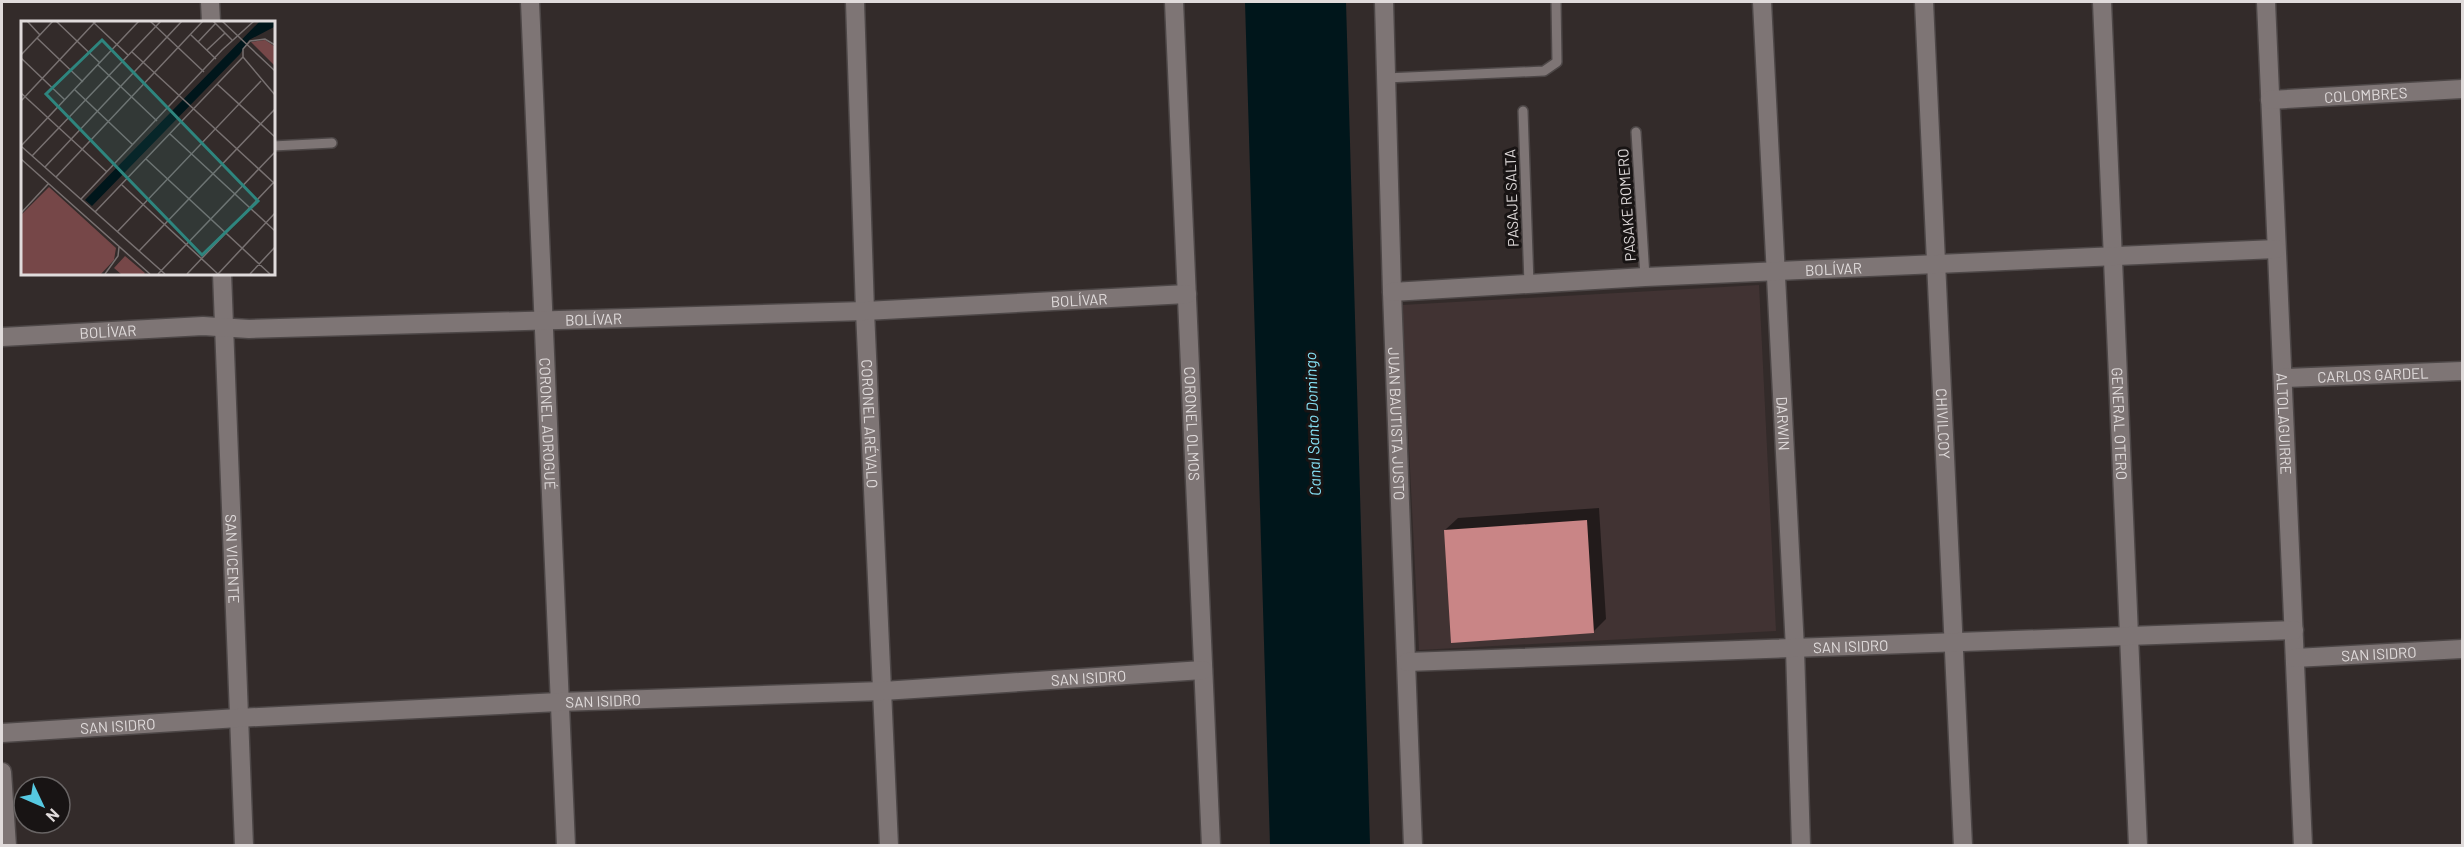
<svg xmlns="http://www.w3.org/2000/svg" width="2464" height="847" font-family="Barlow,sans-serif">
<rect width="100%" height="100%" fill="#332b2a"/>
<!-- built -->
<polygon fill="#413333" points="1759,285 1776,631 1419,650 1402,305"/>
<!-- water -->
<polygon fill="#00161b" points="1245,2 1346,2 1370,845 1270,845"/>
<!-- shadow -->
<polygon fill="#0007" points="1599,508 1606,619 1593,632 1445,530 1458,518"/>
<!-- building -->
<polygon fill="#c98586" points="1587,520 1594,633 1451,643 1444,530"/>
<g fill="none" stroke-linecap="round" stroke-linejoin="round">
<defs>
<g id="service">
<polyline points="1386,78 1544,71 1557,62 1556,2"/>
<polyline points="1523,111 1529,284"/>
<polyline points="1636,132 1645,277"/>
<polyline points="273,146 332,143"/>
</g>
<g id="minor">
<polyline points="210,2 211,22"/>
<path id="s1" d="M530,2l36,844"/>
<path id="s2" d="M855,2l10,309 24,535"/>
<path id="s3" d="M1174,2l37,844"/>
<path id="s4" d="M1384,2l8,290 21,554"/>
<path id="s5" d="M1762,2l33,647 6,197"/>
<path id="s6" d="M1924,2l39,844"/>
<path id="s7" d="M2102,2l36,844"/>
<path id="s8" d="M2266,2l37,844"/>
<path id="s9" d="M2270,100l192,-11"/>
<path id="s10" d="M222,273l22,573"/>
<path id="s11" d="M1392,292l253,-15 631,-28"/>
<path id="s12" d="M2,337l201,-11 46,3 616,-18 322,-17"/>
<path id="s13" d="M2283,378l179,-7"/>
<path id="s14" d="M2295,658l167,-9"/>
<path id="s15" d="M1407,662l887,-32"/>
<path id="s16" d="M2,733l236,-15 321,-16 324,-11 320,-21"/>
<polyline points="2,772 7,846"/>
</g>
</defs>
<!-- service casing -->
<use href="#service" stroke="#4d4747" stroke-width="12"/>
<!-- minor casing -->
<use href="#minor" stroke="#4d4747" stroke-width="21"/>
<!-- service -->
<use href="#service" stroke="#7e7575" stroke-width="9"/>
<!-- minor -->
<use href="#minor" stroke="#7e7575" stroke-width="18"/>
</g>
<g text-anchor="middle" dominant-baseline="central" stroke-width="6" stroke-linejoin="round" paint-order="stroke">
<!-- street labels -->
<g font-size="15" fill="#e0dbdb" stroke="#181414">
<text stroke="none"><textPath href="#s9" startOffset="96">COLOMBRES</textPath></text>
<text transform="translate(1511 198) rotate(-92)">PASAJE SALTA</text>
<text transform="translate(1626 205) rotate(-94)">PASAKE ROMERO</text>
<text stroke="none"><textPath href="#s11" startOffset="442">BOLÍVAR</textPath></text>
<text stroke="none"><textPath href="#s12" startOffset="1078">BOLÍVAR</textPath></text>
<text stroke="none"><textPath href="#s12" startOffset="592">BOLÍVAR</textPath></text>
<text stroke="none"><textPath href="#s12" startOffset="106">BOLÍVAR</textPath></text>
<text stroke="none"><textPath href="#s13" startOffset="90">CARLOS GARDEL</textPath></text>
<text stroke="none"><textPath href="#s1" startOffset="422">CORONEL ADROGUÉ</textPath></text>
<text stroke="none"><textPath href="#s5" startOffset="422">DARWIN</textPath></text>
<text stroke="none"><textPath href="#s8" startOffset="422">ALTOLAGUIRRE</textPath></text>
<text stroke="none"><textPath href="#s2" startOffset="422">CORONEL ARÉVALO</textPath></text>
<text stroke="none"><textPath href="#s3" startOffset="422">CORONEL OLMOS</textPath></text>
<text stroke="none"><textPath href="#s4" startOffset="422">JUAN BAUTISTA JUSTO</textPath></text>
<text stroke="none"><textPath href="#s6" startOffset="422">CHIVILCOY</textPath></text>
<text stroke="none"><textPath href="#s7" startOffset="422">GENERAL OTERO</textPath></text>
<text stroke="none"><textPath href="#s10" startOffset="286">SAN VICENTE</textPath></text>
<text stroke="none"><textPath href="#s15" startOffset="444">SAN ISIDRO</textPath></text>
<text stroke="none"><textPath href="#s14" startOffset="84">SAN ISIDRO</textPath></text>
<text stroke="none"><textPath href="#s16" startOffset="1088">SAN ISIDRO</textPath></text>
<text stroke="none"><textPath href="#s16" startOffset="602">SAN ISIDRO</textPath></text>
<text stroke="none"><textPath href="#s16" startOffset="116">SAN ISIDRO</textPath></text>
</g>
<!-- water labels -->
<g font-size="16" font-style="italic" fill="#87e2f6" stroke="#181414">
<text transform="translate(1312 424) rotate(-92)">Canal Santo Domingo</text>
</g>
</g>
<!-- overview -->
<g transform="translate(21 21)">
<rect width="254" height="254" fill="#332b2a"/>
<path d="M244,19l9,6v19l-23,-23zM28,166l67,61 -2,12 -13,14h-80v-59zM104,235l20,17 -1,1h-23l-7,-6z" fill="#764748"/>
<path d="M239,0h14v6l-25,13 -9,14 -148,152 -7,-6z" fill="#00161b"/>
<path fill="none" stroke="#787171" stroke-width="1.5" d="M6,0l13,14M35,0l44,42M118,0l-118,125 144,128M129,0l54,51M192,0l20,20M201,0l53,50M72,1l35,33M170,14l25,24M16,17l46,44M177,21l17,-18M186,29l18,-17M111,31l143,132M0,34l32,-34M222,36l32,38M0,37l44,42M77,44l59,56M196,63l58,53M54,69l58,55M0,72l86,79M0,80l75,-80M149,113l105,97M11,135l129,-135M0,138l129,115M125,138l124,115M24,146l137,-146M35,156l147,-156M101,164l96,89M60,178l141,-149 32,-29M74,191l148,-155v-8l7,-8 15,-2 10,6M0,192l27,-29M96,211l144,-151M118,230l136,-142M84,253l13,-18 1,-9M137,253l117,-122M166,253l87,-92M197,253l57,-61M229,253l25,-27"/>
<path fill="#2e857e" fill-opacity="0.15" stroke="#2e857e" stroke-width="3" d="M81,19l156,161 -56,54 -156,-161z"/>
<rect width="254" height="254" fill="none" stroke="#e0dbdb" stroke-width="3"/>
</g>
<!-- border -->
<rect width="2464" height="847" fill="none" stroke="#e0dbdb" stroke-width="6"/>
<!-- north arrow -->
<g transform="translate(42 805) rotate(134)"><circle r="28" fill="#181414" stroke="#686464" stroke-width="1.5"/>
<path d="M0-4.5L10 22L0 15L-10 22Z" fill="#56c9e1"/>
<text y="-9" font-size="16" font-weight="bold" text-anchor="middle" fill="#e0dbdb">N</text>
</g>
</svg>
